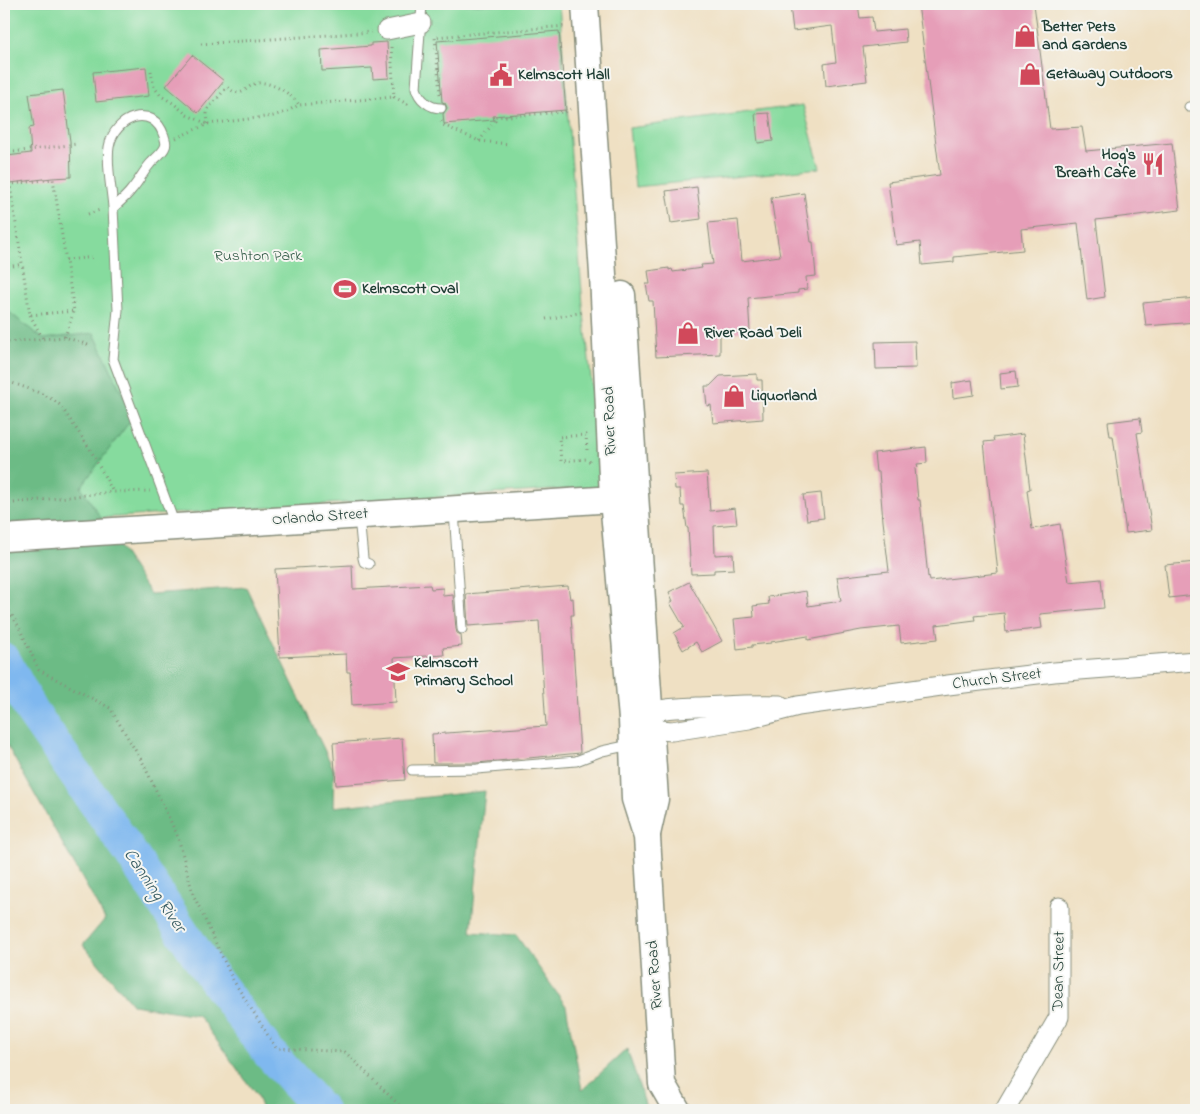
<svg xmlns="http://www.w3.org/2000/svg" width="1200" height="1114" font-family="'Indie Flower',sans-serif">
<rect width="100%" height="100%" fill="#f6f6f2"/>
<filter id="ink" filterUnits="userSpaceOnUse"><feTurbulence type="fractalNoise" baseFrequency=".02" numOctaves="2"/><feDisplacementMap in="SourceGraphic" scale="10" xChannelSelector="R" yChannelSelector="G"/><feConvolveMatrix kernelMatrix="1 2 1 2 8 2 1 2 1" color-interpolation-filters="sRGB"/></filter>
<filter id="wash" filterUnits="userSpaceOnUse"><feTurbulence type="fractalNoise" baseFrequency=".0096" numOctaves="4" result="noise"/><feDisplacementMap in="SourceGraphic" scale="20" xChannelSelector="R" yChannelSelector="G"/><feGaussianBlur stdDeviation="1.12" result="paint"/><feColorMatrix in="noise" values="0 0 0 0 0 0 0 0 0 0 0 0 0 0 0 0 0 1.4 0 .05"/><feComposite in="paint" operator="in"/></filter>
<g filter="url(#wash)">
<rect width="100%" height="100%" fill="#efe0c3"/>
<!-- green -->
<g fill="#86db9e" stroke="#528c69">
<polygon points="4,4 559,4 583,305 603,487 4,524"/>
<polygon points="803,105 820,168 635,187 629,128"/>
</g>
<!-- forest -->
<polygon fill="#6cbb85" stroke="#467c5c" points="4,308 43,339 94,333 133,417 81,487 150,594 246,587 334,770 333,807 485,791 471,932 516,935 566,1006 582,1090 627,1049 647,1110 262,1110 257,1096 198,1015 133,1005 83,945 105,919 4,740"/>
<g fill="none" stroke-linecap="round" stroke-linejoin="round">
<!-- river -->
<polyline stroke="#7fb8ef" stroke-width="34" points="4,660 32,712 129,851 206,968 269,1053 321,1110"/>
</g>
<g id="blocks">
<!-- building -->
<g fill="#e69eb8">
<polygon points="802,4 858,4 860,18 872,17 874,32 905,29 906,42 863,47 867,81 826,86 824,64 836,62 832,26 793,31 790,5"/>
<polygon points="918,4 1034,4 1050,129 1082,127 1086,151 1172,143 1180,210 1096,220 1105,297 1087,300 1078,223 1021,229 1023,250 954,257 954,262 922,265 920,242 896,245 888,182 940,175"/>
<polygon points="559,31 566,110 493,116 494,120 444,124 443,114 447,108 445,103 442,102 437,41"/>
<polygon points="387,42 389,78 373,79 372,68 322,71 321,50 371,46 371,43"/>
<polygon points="192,55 224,81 198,113 166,86"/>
<polygon points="146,67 149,96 96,102 93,72"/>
<polygon points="63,90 70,141 71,177 52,178 10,183 7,156 31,153 29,128 34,127 29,94"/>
<polygon points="769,113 773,141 758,143 755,114"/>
<polygon points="697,187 701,219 671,223 666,191"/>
<polygon points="804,193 811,242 813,242 816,276 806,277 807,289 798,290 798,293 748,298 750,331 720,334 720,354 656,357 653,301 649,301 646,284 650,284 648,271 669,268 669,270 672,269 673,272 702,268 701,265 713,264 708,223 738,220 742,261 780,256 771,198"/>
<polygon points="1196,298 1196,322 1146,326 1143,303"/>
<polygon points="915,341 916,368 876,369 875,342"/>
<polygon points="1016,371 1018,387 1001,389 1000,373"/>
<polygon points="757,374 757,380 762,380 763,419 713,423 711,405 707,406 705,386 710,386 720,376"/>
<polygon points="972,380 974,395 953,398 952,383"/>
<polygon points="1140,418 1142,432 1137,433 1152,530 1126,533 1113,436 1110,436 1108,422"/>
<polygon points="1023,434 1030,489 1027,490 1032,529 1060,524 1069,582 1101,579 1104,608 1040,614 1042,628 1027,630 1006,632 1004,613 974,616 975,620 936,625 938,639 901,643 899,626 861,630 808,640 808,636 771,642 771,643 752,645 752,647 737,649 734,619 754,617 753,606 769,604 768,597 806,591 808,606 841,601 837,577 889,571 883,521 879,472 876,472 874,453 926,447 927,463 917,464 918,467 915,468 918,500 920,500 928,577 929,576 930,581 998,573 984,442 994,441 993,438"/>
<polygon points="707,473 710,511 735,508 737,524 714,526 715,555 733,554 734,569 714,570 714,573 691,574 688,528 687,528 684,506 681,506 680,489 675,489 674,475"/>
<polygon points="821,493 824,518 807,520 803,495"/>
<polygon points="1196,562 1196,595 1169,598 1165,565"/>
<polygon points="352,565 353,589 430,585 431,589 443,588 443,596 453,595 456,629 457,633 461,635 462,646 443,648 444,655 394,658 396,702 352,705 350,672 347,672 346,654 280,657 275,569"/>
<polygon points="689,582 722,641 702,652 696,642 683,650 674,633 684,627 670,603 673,601 669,592"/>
<polygon points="568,586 570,599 573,598 574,615 571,615 580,753 477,763 433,763 432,734 546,726 539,621 468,626 466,594"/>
<polygon points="402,738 405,780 336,785 333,743"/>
</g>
</g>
</g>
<g filter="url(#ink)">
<use href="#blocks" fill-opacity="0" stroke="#878e7c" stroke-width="1"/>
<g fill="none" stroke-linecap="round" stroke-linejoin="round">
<defs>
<g id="service">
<path d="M422,4l-6,84c3,11 13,20 25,20"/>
<polyline points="1189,107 1196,106"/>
<path d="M113,208c-1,-18 -7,-43 -4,-61 5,-30 44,-45 55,-11 1,4 3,7 1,11 -2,6 -11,12 -15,17 -7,8 -11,17 -18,25 -5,7 -12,13 -19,19l5,102 -5,49 62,166"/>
<polyline points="454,511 462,629"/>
<polyline points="359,517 363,558 364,562 369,564"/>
<polyline points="412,770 477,769 576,761 602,751 630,745"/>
</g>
<g id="minor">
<polyline points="387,30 421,23"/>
<path d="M639,716c17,-8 38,-8 58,-9 27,-1 55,-3 83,-2"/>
<polyline points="640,723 650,729 672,731 749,719 798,706 948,685 1054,672 1196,661"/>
<polyline points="1005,1110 1059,1017 1059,907"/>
</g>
<g id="secondary">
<polyline points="585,4 603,274 613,499 632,719 635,799 647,837 662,1084 677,1110"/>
<polyline points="622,295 655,799 647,834"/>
<polyline points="4,538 630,498"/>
</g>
</defs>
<!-- service casing -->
<use href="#service" stroke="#878e7c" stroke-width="11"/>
<!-- minor casing -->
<use href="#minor" stroke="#878e7c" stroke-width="21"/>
<!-- secondary casing -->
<use href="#secondary" stroke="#878e7c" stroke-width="29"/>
<!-- path -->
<g stroke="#878e7c" stroke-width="3" stroke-dasharray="1 4" stroke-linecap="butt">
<polyline points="1194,4 1196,13"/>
<polyline points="201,44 371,32"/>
<polyline points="391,47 394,97 409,105"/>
<polyline points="151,71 154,87 161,96 173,103 187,115 208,124"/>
<polyline points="440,94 435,37 566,26"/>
<polyline points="441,121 443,125 479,141 509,144"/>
<path d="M208,124l-1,-10 1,-5 19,-22c16,14 18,-2 31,-4 13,-2 34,11 41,22"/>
<polyline points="176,138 208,124 273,116 286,112 299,105 394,97"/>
<polyline points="479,141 495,121 495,117 565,112 570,109"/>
<polyline points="4,153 77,144"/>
<polyline points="4,185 53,179 74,311 30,315 10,185"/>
<polyline points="88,214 100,210"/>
<polyline points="66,260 95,257"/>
<polyline points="13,266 22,264"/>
<polyline points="30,315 43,339"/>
<polyline points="546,319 584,312"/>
<polyline points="65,337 74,311"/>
<polyline points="4,344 7,342 65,337 91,346"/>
<path d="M4,380c18,7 40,12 56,25l30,44 23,43 37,-1"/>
<polyline points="587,450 586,435 559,437 561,461 587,459 590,462"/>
<polyline points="4,504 112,492"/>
<polyline points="4,603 18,625 39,670 110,708 143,763 178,837 193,894 233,980 276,1048 345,1052 404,1110"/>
</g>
<!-- service -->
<use href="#service" stroke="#fff" stroke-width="9"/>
<!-- minor -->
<use href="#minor" stroke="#fff" stroke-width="19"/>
<!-- secondary -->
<use href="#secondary" stroke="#fff" stroke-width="26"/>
</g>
</g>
<!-- icons -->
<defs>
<symbol id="shop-bare" viewBox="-9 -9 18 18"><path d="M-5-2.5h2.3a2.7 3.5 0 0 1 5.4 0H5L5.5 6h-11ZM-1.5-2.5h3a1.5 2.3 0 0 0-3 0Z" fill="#d1495b" stroke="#f6f6f2" stroke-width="2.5" paint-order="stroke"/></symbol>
<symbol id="civic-bare" viewBox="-9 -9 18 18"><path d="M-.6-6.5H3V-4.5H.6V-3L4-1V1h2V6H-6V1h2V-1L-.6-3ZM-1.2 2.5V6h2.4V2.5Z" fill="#d1495b" stroke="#f6f6f2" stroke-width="2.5" paint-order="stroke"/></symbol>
<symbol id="restaurant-bare" viewBox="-9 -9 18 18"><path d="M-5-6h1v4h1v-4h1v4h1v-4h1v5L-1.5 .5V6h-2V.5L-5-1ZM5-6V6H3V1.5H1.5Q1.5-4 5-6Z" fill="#d1495b" stroke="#f6f6f2" stroke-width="2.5" paint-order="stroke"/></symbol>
<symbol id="stadium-bare" viewBox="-9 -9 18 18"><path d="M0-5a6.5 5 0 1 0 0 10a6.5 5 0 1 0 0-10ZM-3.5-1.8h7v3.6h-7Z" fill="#d1495b" stroke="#f6f6f2" stroke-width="2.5" paint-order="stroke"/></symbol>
<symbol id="school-bare" viewBox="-9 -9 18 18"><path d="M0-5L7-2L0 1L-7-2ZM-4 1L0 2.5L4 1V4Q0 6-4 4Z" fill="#d1495b" stroke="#f6f6f2" stroke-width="2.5" paint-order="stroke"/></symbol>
</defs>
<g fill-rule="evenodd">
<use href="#shop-bare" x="1009" y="20" width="32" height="32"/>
<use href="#shop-bare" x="1014" y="58" width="32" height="32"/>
<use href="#civic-bare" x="485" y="59" width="32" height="32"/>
<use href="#restaurant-bare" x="1137" y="148" width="32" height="32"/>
<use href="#stadium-bare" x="329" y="273" width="32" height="32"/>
<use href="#shop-bare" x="672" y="317" width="32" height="32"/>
<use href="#shop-bare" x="718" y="380" width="32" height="32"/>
<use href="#school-bare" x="382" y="656" width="32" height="32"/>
</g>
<g text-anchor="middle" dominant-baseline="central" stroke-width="4" stroke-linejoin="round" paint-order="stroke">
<!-- poi labels -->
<g font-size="16" font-weight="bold" fill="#1f3d34" stroke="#f6f6f2" text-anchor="start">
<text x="1042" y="27">Better Pets<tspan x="1042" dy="18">and Gardens</tspan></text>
<text x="1046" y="74">Getaway Outdoors</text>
<text x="518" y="75">Kelmscott Hall</text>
<text x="1136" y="155" text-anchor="end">Hog's<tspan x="1136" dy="18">Breath Cafe</tspan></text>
<text x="362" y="289">Kelmscott Oval</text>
<text x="704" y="333">River Road Deli</text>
<text x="751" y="396">Liquorland</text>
<text x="414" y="663">Kelmscott<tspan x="414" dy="18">Primary School</tspan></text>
</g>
<!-- park labels -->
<g font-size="16" fill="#345d49" stroke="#f6f6f2">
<text x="258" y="256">Rushton Park</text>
</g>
<!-- street labels -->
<g font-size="16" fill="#1f3d34" stroke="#f6f6f2">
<text transform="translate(610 421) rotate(-92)">River Road</text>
<text transform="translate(320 517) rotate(-4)">Orlando Street</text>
<text transform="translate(997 679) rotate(-7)">Church Street</text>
<text transform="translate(1059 971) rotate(-89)">Dean Street</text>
<text transform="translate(655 975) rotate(-94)">River Road</text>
</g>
<!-- water labels -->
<g font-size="18" font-style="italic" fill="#375c63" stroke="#f6f6f2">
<text transform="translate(154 891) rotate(56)">Canning River</text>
</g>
</g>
<!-- margin -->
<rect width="1200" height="1114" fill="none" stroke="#f6f6f2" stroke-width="20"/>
</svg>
